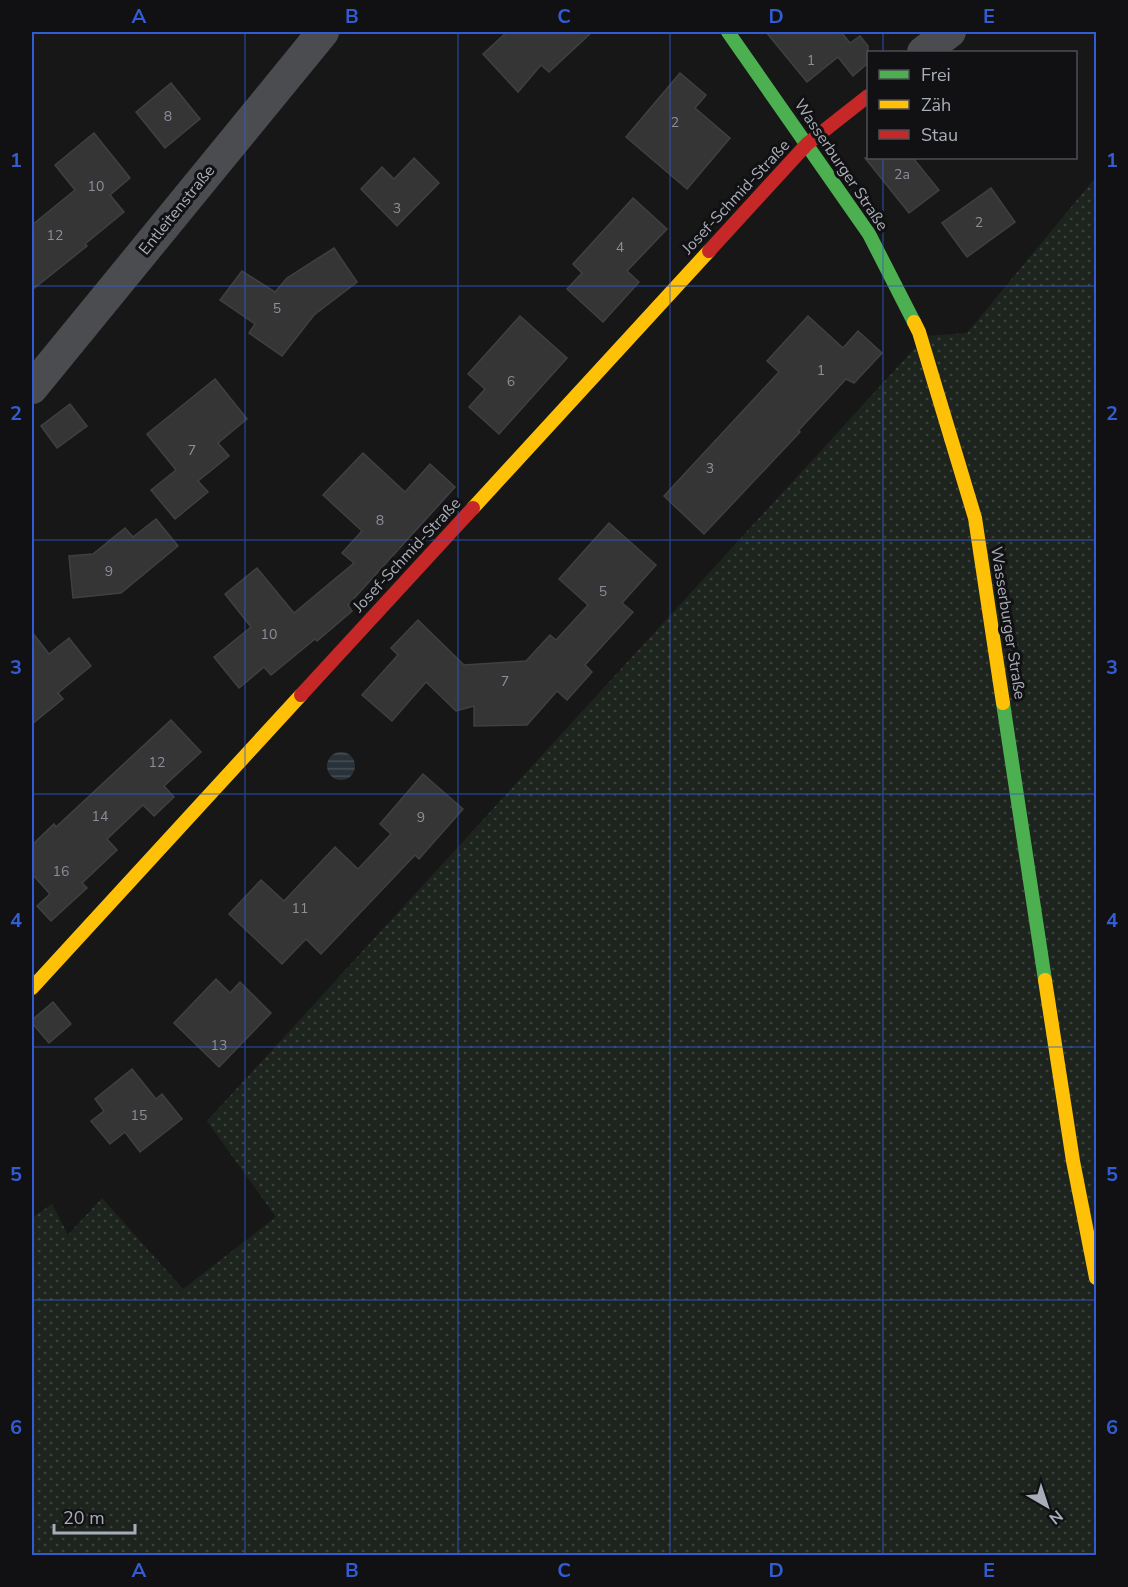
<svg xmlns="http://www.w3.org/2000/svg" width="1128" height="1587" font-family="'Nunito Sans',sans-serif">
<defs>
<pattern id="grass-dots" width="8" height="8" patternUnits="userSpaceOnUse" patternTransform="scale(1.5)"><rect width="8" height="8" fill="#1d241e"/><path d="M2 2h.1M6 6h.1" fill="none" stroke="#3b413d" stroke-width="1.8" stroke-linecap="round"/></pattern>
<pattern id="water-rules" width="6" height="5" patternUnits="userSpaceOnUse" patternTransform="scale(1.5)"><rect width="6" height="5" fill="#2a3239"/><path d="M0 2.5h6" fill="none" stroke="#464d54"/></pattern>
</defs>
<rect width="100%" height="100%" fill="#171717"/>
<!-- grass -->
<polygon fill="url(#grass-dots)" points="1096,177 1096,1555 32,1556 32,1218 52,1204 68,1235 102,1198 183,1289 276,1217 207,1121 926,336 967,333"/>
<!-- water -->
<circle fill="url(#water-rules)" cx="341" cy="766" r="14"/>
<!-- building -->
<g fill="#353536" stroke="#3f4043" stroke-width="1.5">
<polygon points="507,32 592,32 549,72 541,65 518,92 483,54"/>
<polygon points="766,32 841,32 850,43 860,36 868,46 868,63 853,76 838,57 807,82"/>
<polygon points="680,73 706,95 695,108 730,138 687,189 626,137"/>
<polygon points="171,83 200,119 165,148 136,112"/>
<polygon points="94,133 130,178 110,195 124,212 85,244 87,246 32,290 32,225 75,190 55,165"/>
<polygon points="414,158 439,183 397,226 361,189 382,167 394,179"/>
<polygon points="865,158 913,158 939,190 909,213"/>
<polygon points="991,188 1015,222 967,257 942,223"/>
<polygon points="633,198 667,229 627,271 639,282 603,322 567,289 582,273 573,264"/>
<polygon points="334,248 357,282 314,315 282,356 249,333 255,324 220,300 242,271 275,292 287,278"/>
<polygon points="520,316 567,358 499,434 469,407 485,389 468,374"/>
<polygon points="808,316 843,348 858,331 882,353 854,383 846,379 798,431 800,432 704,534 664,496 779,372 767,361"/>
<polygon points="215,379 247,419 218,443 229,456 198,481 208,492 175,519 151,490 176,470 147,434"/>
<polygon points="70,404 87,426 57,448 41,426"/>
<polygon points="363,453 405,492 430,464 455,487 348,605 352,611 317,641 315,639 271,675 264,667 239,688 214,657 251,627 225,594 257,568 294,613 354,563 342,553 362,531 323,495"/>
<polygon points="156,519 178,546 121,593 73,598 69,556 93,554 125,528 133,537"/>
<polygon points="609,523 656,565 622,603 633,612 585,665 592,672 567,700 557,691 527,725 474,726 474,706 456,711 426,682 392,721 362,695 398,655 391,648 418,620 464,665 526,661 550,635 556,640 588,605 559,579"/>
<polygon points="32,632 49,654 69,638 91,666 58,693 63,699 32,724"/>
<polygon points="171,720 201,752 164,786 174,797 154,816 143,805 107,839 117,850 82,883 87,888 51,921 37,906 50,894 32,874 32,845 54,824 56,827"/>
<polygon points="423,774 463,809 419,859 415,855 321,954 306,939 282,964 229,914 261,880 284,901 335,847 358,869 391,834 380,824"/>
<polygon points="216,979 230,993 240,982 271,1013 219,1067 174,1023"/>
<polygon points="53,1002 71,1024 49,1043 32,1023 32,1020"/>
<polygon points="132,1069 156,1099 162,1094 182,1119 140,1152 125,1132 110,1144 91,1121 104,1111 95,1099"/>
</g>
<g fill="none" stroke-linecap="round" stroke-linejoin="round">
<!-- street -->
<g stroke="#4b4c50" stroke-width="32">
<polyline points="923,52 950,32"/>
<polyline points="32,388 323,32"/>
</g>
<!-- fast -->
<g stroke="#4caf50" stroke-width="14">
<polyline points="728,32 869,234 914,322"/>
<polyline points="1003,703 1045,980"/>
</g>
<!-- slow -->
<g stroke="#ffc107" stroke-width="14">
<polyline points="914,322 919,332 975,518 1003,703"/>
<polyline points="473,508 709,251"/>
<polyline points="1045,980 1073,1161 1096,1278"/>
<polyline points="32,988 301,695"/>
</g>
<!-- jam -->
<g stroke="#c62828" stroke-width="14">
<polyline points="709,251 807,144 868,96"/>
<polyline points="301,695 473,508"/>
</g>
</g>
<!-- grid -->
<path fill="none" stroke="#325cd3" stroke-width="1.5" stroke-opacity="0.55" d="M245,32v1524M458,32v1524M670,32v1524M883,32v20M883,158v1398M32,286h1064M32,540h1064M32,794h1064M32,1047h1064M32,1300h1064"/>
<g text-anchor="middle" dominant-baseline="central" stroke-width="6" stroke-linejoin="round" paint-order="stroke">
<!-- number labels -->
<g font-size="14" fill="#8b8f98">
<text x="811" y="60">1</text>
<text x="168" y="116">8</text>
<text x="675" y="122">2</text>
<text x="902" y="174">2a</text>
<text x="96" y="186">10</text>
<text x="397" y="208">3</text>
<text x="979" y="222">2</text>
<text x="55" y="235">12</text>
<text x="620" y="247">4</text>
<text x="277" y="308">5</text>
<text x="821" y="370">1</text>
<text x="511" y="381">6</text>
<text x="192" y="450">7</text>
<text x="710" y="468">3</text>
<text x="380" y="520">8</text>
<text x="109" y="571">9</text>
<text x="603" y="591">5</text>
<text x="269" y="634">10</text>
<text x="505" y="681">7</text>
<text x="157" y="762">12</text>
<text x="100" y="816">14</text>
<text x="421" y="817">9</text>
<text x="61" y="871">16</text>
<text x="300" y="908">11</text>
<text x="219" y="1045">13</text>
<text x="139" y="1115">15</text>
</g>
<!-- street labels -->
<g font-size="16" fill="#a8adb8" stroke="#111113">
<text transform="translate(841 165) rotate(56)">Wasserburger Straße</text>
<text transform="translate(736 197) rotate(-47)">Josef-Schmid-Straße</text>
<text transform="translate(177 210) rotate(-51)">Entleitenstraße</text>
<text transform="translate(407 555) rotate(-47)">Josef-Schmid-Straße</text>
<text transform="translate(1008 623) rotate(81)">Wasserburger Straße</text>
</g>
</g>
<!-- border -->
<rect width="1128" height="1587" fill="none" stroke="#111113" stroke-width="66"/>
<!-- legend -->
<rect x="867" y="51" width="210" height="108" fill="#111113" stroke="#4d4f55" stroke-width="1.5"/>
<rect x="879" y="70" width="30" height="9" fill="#4caf50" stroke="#4d4f55" stroke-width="1.5"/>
<text x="921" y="81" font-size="18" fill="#a8adb8">Frei</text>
<rect x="879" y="100" width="30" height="9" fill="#ffc107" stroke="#4d4f55" stroke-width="1.5"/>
<text x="921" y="111" font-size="18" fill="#a8adb8">Zäh</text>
<rect x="879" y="130" width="30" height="9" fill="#c62828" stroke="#4d4f55" stroke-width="1.5"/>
<text x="921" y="141" font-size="18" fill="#a8adb8">Stau</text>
<!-- north arrow -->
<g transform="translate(1047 1506) rotate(141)" stroke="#111113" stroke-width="4.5" paint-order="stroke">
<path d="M0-4.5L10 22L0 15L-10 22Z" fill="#a8adb8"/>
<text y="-9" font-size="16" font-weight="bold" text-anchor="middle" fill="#a8adb8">N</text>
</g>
<!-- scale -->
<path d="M54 1524v9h81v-9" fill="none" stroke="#a8adb8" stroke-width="3"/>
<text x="63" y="1524" font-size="18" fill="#a8adb8" stroke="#111113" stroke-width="4.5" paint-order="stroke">20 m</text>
<rect x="33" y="33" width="1062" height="1521" fill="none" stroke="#325cd3" stroke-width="2"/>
<g font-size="20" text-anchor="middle" font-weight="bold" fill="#325cd3">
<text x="139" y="23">A</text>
<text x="352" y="23">B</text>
<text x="564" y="23">C</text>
<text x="776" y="23">D</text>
<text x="989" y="23">E</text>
<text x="16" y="167">1</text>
<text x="1112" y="167">1</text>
<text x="16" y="420">2</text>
<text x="1112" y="420">2</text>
<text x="16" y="674">3</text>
<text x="1112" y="674">3</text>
<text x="16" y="927">4</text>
<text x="1112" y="927">4</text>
<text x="16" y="1181">5</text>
<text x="1112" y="1181">5</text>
<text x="16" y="1434">6</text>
<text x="1112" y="1434">6</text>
<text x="139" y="1577">A</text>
<text x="352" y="1577">B</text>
<text x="564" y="1577">C</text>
<text x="776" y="1577">D</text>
<text x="989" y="1577">E</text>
</g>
</svg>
